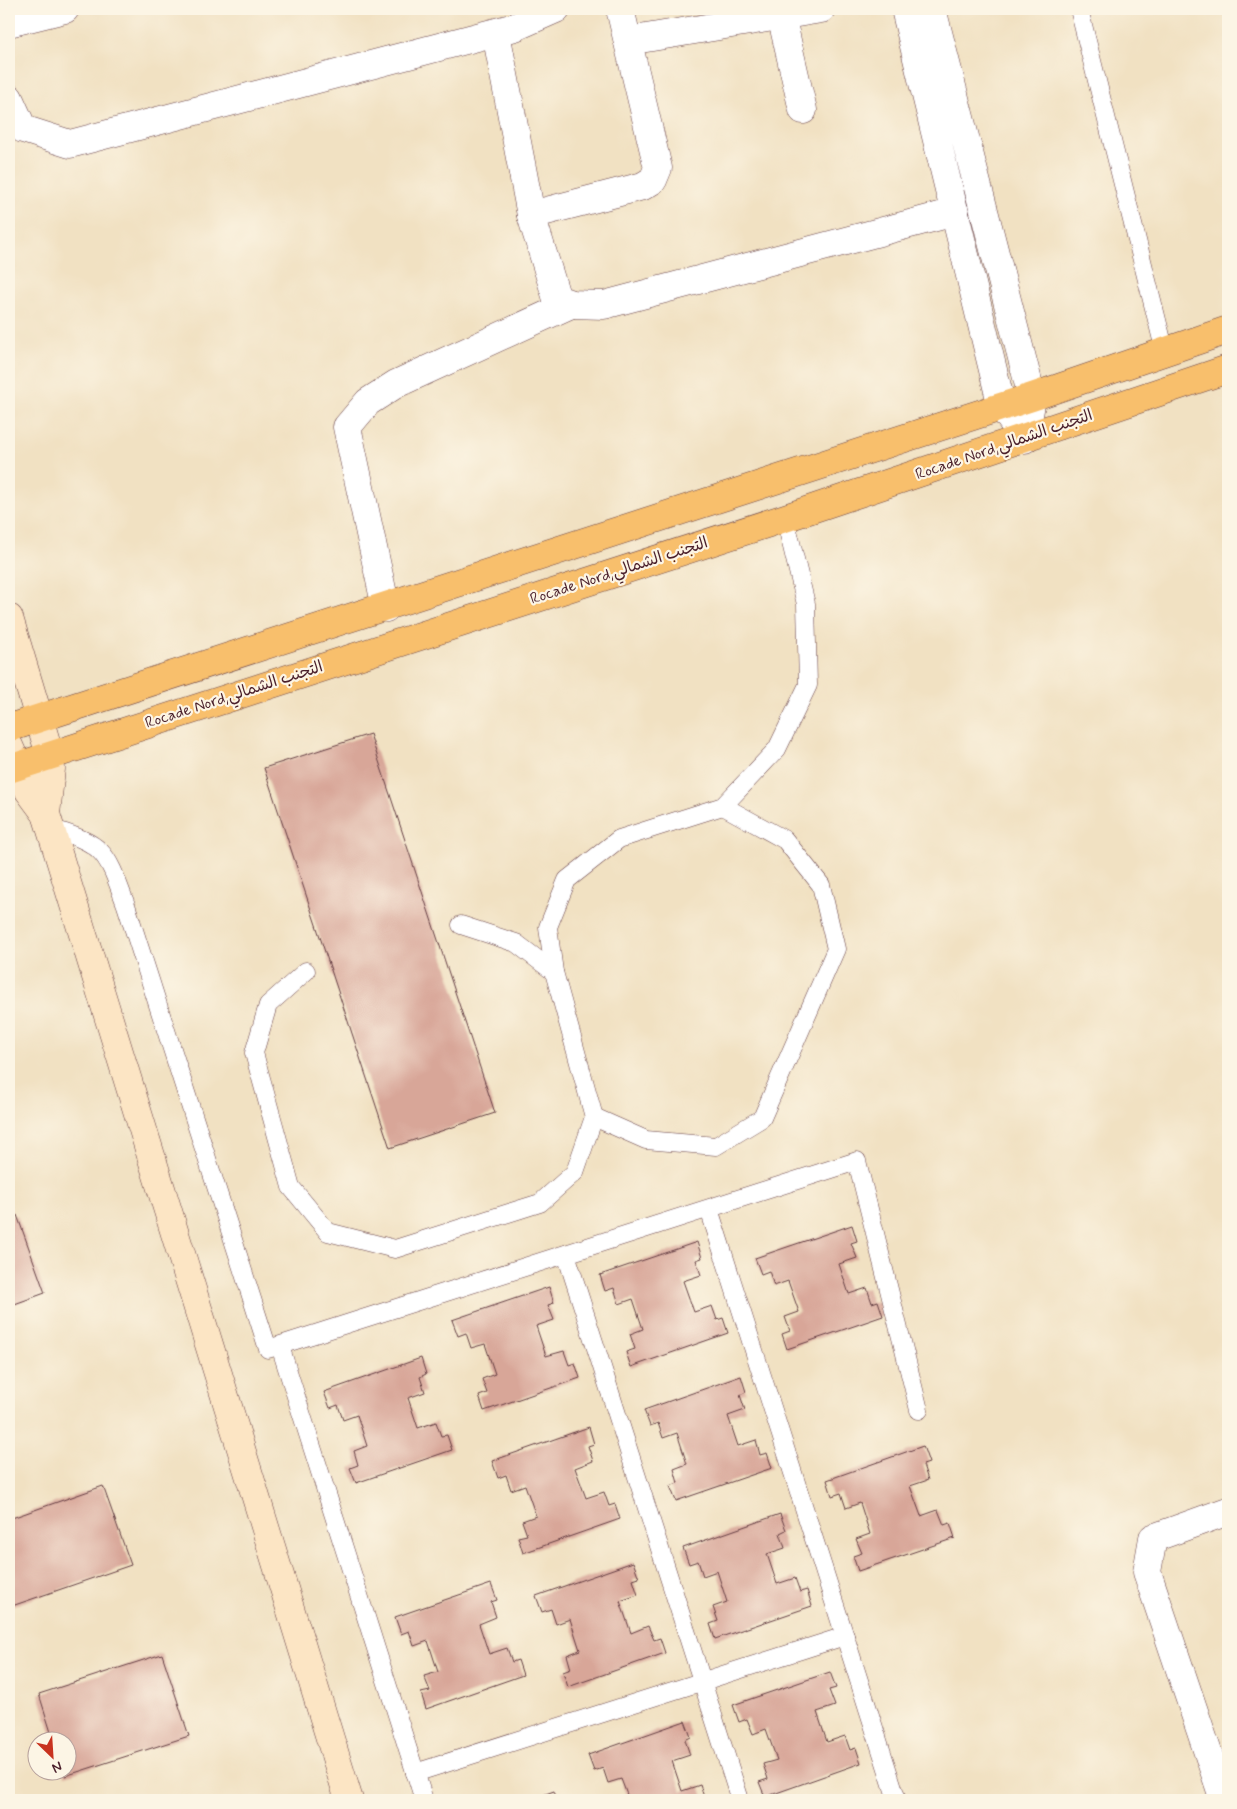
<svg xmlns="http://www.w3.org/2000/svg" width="1237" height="1809" font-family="Mynerve,'Playpen Sans Arabic',sans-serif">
<rect width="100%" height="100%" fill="#fcf5e5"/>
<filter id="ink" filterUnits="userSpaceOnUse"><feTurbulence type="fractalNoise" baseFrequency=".02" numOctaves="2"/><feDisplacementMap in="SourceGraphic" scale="10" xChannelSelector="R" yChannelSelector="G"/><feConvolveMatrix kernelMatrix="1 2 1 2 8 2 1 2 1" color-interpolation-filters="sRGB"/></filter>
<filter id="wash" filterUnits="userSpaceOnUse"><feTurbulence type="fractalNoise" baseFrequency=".0096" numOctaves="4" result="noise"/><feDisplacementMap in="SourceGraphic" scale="20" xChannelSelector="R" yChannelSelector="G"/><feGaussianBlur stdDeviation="1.12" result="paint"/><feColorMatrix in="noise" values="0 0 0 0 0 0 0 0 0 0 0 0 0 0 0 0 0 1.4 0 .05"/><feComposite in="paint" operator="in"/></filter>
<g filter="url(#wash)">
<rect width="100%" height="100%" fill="#f1e1c2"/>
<g id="blocks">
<!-- building -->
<g fill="#d8a698">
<polygon points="370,734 495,1113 390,1148 264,768"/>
<polygon points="17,1215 45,1293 9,1306 9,1218"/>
<polygon points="852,1225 857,1241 851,1243 857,1258 839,1264 849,1294 867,1288 872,1303 878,1301 883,1316 787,1349 782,1334 790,1331 785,1317 799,1312 788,1281 774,1286 769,1271 761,1274 755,1258"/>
<polygon points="697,1242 702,1258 696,1260 701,1275 683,1281 694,1312 712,1306 717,1320 723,1318 728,1333 631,1367 626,1352 635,1349 630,1334 643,1329 633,1299 619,1304 614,1288 605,1291 600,1275"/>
<polygon points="549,1287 554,1303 548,1305 554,1320 536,1326 546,1356 564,1351 569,1365 575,1363 580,1378 484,1411 479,1396 487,1393 482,1379 495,1374 485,1344 471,1348 466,1333 458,1336 452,1320"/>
<polygon points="421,1358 426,1374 420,1377 425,1392 408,1398 418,1428 436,1422 441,1436 447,1435 452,1450 356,1483 350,1468 358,1465 354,1451 367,1446 357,1415 343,1420 338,1405 330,1408 324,1392"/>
<polygon points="741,1376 746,1392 740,1395 745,1410 728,1416 738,1446 756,1440 760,1455 767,1453 772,1468 676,1501 670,1486 678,1483 674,1469 687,1464 677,1433 663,1438 658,1423 650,1426 644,1410"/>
<polygon points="589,1427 594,1444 588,1446 593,1461 575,1468 586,1498 604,1492 609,1506 615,1504 620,1519 523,1553 518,1537 527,1535 522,1521 536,1516 525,1485 511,1490 506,1475 498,1478 492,1461"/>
<polygon points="923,1446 929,1463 923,1465 928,1480 910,1486 921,1516 938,1510 944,1525 950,1523 955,1538 858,1571 853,1556 862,1553 856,1539 870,1534 860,1503 846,1508 841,1493 832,1496 827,1480"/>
<polygon points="103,1486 131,1565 9,1607 9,1519"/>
<polygon points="780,1514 786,1530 780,1533 785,1548 767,1554 777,1584 795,1578 800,1592 807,1590 812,1606 715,1639 710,1624 718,1621 713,1607 727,1602 717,1571 703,1576 698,1561 689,1564 683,1548"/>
<polygon points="633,1562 639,1578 633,1580 638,1595 620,1601 631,1633 648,1626 654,1640 660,1638 665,1653 568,1687 563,1672 571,1669 567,1655 580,1650 570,1619 556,1624 551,1609 542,1612 536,1596"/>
<polygon points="491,1584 497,1600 491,1602 496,1617 479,1624 489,1654 507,1648 512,1662 518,1660 523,1675 426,1709 421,1693 430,1691 424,1676 438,1672 428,1641 414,1646 409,1631 401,1634 395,1617"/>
<polygon points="162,1654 189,1736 65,1776 64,1772 68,1772 68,1742 54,1742 39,1694"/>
<polygon points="830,1672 836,1688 829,1690 835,1706 817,1712 827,1742 845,1736 850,1750 856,1748 861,1763 765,1797 759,1782 768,1779 763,1764 777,1760 766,1729 753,1734 747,1719 739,1722 733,1705"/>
<polygon points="685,1721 691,1737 685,1740 690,1755 672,1761 682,1791 700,1785 705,1800 712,1798 713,1800 629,1800 621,1779 608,1783 603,1768 594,1771 588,1755"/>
<polygon points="554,1791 557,1800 529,1800"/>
</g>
</g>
</g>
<g filter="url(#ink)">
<use href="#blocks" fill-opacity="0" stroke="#633c42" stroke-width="1"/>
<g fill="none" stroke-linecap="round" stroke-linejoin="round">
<defs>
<g id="lane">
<polyline points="1079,9 1165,352"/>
<path d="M50,828c56,17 56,23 76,77l142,444 589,-188 62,249"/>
<polyline points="461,925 516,943 554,972"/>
<polyline points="306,971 268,1005 254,1053 291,1187 328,1232 395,1249 540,1203 575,1172 594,1117 554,972 548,927 567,880 619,839 723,806 777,749 808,685 806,604 785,518"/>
<polyline points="594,1117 646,1140 716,1146 762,1118 836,949 821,885 785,840 723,806"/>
<polyline points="709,1209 897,1800"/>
<polyline points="566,1254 740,1800"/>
<polyline points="280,1346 424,1800"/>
<polyline points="415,1773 845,1636"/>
</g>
<g id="street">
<polyline points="905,9 1002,407 1025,439 1032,397 932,9"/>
<polyline points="781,15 803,110"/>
<polyline points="9,23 65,9"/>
<polyline points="496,33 531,215 557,299 571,304 604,305 955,212"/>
<polyline points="628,41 821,9"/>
<polyline points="9,98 23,129 70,144 515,27 556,9"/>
<polyline points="531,215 643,186 653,180 658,168 620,9"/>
<polyline points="386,608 347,427 368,402 396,384 571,304"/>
<polyline points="1224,1800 1147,1572 1153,1538 1228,1511"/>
</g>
<g id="secondary">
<polyline points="9,618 50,755 51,769 46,814"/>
<polyline points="9,746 29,791 46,814 349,1800"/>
</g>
<g id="primary">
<polyline points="9,728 1032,397 1228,330"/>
<polyline points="9,769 785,518 1228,369"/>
</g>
</defs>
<!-- lane casing -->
<use href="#lane" stroke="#633c42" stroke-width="19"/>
<!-- street casing -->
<use href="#street" stroke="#633c42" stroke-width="29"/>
<!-- secondary casing -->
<use href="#secondary" stroke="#633c42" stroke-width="29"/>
<!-- primary casing -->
<use href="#primary" stroke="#633c42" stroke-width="29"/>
<!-- lane -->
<use href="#lane" stroke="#fff" stroke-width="18"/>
<!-- street -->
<use href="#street" stroke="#fff" stroke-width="28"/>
<!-- secondary -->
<use href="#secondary" stroke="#fce5c4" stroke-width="28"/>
<!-- primary -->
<use href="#primary" stroke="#f8bf6c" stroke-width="28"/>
</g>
</g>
<g text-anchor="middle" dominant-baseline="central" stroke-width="4.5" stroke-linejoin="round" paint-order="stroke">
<!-- street labels -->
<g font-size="16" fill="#4a1f2b" stroke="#fcf5e5">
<text transform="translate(1004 445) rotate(-19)">Rocade Nord,التجنب الشمالي</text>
<text transform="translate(619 571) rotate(-18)">Rocade Nord,التجنب الشمالي</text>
<text transform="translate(234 695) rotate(-18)">Rocade Nord,التجنب الشمالي</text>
</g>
</g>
<!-- margin -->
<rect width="1237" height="1809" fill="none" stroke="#fcf5e5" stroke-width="30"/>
<!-- north arrow -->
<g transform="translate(52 1756) rotate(155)"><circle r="24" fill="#fcf5e5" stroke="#b59f9b"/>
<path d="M0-4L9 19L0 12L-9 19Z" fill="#c8321e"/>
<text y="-8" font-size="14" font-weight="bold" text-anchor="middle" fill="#4a1f2b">N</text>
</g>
</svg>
